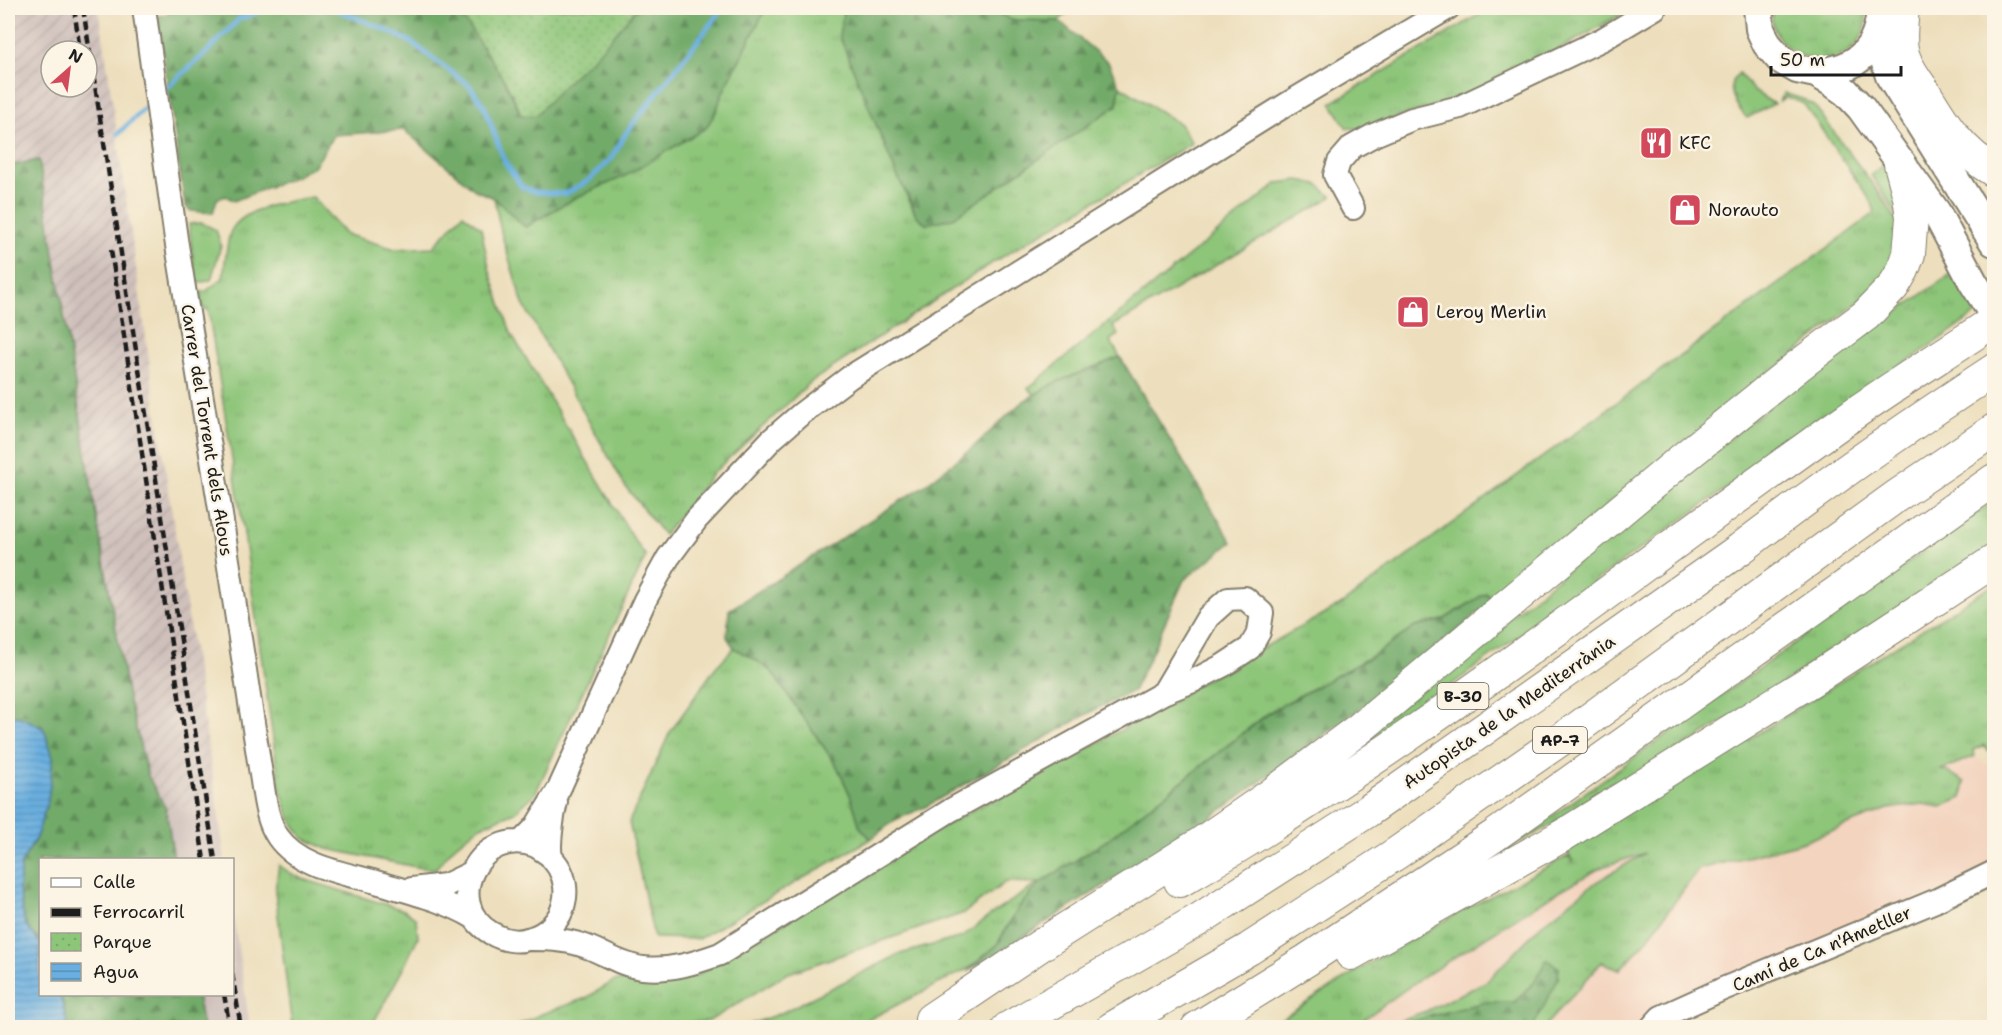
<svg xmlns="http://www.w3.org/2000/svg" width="2002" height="1035" viewBox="0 0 2002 1035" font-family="'Shantell Sans',sans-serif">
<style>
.built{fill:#f3d4bf}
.industrial{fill:url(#industrial-furrows);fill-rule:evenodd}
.railway{fill:#cfc0bb}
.grass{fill:url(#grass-tufts);stroke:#54704a;stroke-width:1.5}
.forest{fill:url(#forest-firs);stroke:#476342;stroke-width:1.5}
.park{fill:url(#park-dots);stroke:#54704a;stroke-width:1.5}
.water{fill:url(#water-rules);stroke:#43667e;stroke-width:1.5}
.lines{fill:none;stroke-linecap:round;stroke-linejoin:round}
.stream{stroke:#6aafe0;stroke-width:5}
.minor-casing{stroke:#847e6c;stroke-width:26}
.major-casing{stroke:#847e6c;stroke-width:32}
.highway-casing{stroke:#847e6c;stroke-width:34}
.minor{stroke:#fff;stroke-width:22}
.major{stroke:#fff;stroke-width:28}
.highway{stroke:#fff;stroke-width:32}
.rail{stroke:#1c1c1c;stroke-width:4.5;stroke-dasharray:9 4.5;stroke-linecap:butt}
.labels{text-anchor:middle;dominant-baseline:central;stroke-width:5;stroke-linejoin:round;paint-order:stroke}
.shield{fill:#fcf5e5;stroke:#5f5d58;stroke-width:1.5}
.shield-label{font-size:16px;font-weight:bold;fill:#1c1c1c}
.poi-label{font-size:18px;fill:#1c1c1c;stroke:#fcf5e5;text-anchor:start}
.street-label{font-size:18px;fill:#1c1c1c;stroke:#fcf5e5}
</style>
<defs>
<pattern id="industrial-furrows" width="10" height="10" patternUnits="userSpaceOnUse" patternTransform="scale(1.5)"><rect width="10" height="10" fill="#cfc0bb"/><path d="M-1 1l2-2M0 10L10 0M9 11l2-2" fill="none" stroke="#b1a4a0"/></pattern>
<pattern id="grass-tufts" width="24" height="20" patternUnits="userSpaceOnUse" patternTransform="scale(1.5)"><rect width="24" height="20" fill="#8dc579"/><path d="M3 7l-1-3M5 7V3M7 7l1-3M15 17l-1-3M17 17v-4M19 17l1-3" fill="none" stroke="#79a968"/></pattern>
<pattern id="forest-firs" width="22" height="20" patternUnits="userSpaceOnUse" patternTransform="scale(1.5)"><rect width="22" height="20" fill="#72aa69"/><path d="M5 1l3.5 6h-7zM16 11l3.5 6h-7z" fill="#5d8a56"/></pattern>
<pattern id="park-dots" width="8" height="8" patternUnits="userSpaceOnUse" patternTransform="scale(1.5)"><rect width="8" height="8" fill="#8dc579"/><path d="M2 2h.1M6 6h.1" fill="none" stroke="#79a968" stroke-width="1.8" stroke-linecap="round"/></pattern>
<pattern id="water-rules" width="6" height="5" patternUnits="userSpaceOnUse" patternTransform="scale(1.5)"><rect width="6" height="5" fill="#6aafe0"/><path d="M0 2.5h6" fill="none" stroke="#568eb5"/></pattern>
</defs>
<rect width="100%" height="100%" fill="#fcf5e5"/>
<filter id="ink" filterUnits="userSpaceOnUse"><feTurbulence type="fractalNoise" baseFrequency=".0167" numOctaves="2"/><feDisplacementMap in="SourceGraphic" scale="12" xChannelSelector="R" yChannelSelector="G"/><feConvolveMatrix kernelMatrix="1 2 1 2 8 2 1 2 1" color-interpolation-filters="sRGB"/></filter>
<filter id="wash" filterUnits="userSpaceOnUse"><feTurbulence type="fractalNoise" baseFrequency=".008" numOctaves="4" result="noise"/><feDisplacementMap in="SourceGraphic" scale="24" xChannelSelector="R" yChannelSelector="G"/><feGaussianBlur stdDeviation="1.35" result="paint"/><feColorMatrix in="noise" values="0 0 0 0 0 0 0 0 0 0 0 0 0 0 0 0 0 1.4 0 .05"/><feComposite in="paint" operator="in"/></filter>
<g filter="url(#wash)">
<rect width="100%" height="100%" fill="#eddfbd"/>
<path class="built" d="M1954,746L1975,756L1994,771V871L1651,1027L1353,1028L1420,979L1554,894L1627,853Z"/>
<path class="industrial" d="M8,8H99L156,409L217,804L166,809L148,776L128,698L96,515L40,161L8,166ZM51,51H87V87H51Z"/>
<path class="railway" d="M217,804L225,859H174L166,809Z
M233,913L250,1027H203L197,995L232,994Z"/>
<path class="grass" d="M766,8H840L843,15L839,35L896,173L916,215L926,224L953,218L1117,105L1120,86L1180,124L1192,143L984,268L812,381L714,472L664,535L625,486L523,304L502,236L494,198L526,227L716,112L722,94Z
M990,8H1074L1058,21L1011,20Z
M1490,8H1633L1567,45L1458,99L1359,129L1347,128L1331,103Z
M1772,8H1867C1866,15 1866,24 1864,31C1846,79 1766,62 1772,8Z
M1739,73L1754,91L1774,104L1747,118C1737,107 1729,96 1732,81Z
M1784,93L1805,100L1814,105L1879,193L1905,233L1890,276L1493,600L1486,593L1443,620L1415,627L1374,655L1271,711L1103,843L1040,883L1008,924L997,945L969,968L854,1027H743L781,1013L900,954L962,937L996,911L1039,883L1006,882L964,913L786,974L709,1021L640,1028H513L539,1015L586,998L614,981L697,975L932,832L1123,729L1133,717L1169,705L1196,685L1342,604L1875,213L1872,203L1804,104L1786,97L1778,102Z
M1887,163L1905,227L1871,175Z
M1299,180L1317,184L1332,197L1113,326L1118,335L1110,340L1120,357L1054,383L1035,395L1028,388L1278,183Z
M313,197L345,234L395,249L433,247L463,214L481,228L490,272L511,333L636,543L646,556L535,794L515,812L479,827L457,844L435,869L421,868L327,849L303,838L290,819L280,789L243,527L208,309H203L200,292L206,291L223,278C225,265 226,243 231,231C243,207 289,201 313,197Z
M202,223L216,230L221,245L211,280L196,284L189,224Z
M1955,271L1980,311L1640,549L1401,721L1272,810L1799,382Z
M1994,501V547L1639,776L1499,854Z
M1994,584V749L1988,751L1984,745L1973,750L1975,756L1941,770L1947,771L1965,782L1962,798L1941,807L1923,804L1888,809L1798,844L1699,869L1643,945L1619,970L1602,962L1544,1027H1381L1426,1011L1487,981L1540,926L1596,882L1645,853L1602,867L1554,894L1420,979L1353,1027L1267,1028L1363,967L1462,911L1568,856L1574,863L1564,847L1708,765Z
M734,648L751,657L772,672L837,766L851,797L860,827L871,839L698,939L654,938L629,822L670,732L715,668Z
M279,865L290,873L303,879L404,910L416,919L418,937L404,967L371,1027H292L275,891Z"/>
<path class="forest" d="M182,8H446L466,22L505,81L521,115L569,80L597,54L637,8H766L722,94L716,112L706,128L625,176L575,198L525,227L494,198L475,190L404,130L334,135L315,166L296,176L234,201L226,196L217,199L213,213L191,211L185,206L162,45L157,17Z
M840,8H990L1011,20L1059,21L1108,62L1120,86L1117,105L953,218L926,224L916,215L909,198L896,173L839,35L843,15Z
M39,160L96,515L128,698L148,776L166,809L174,859L40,860V943L25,924L19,892L21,864L36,838L53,757C42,739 32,711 8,719V166Z
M1120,357L1232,542L1184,580L1148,661L1133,691L1094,710L925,807L895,820L871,839L860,827L851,797L837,766L772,672L751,657L734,648L727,637L729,610L924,486L972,448L1022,402L1054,383Z
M1486,593L1493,600L1402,678L1202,824L967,972L997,945L1019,907L1040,883L1103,843L1272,711L1374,655L1415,627L1443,620Z
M1547,959L1559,968L1558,979L1533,1027H1407L1412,1021L1485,1002H1515L1534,982Z
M61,995H197L203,1027H65L67,1021Z"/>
<path class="park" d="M445,8H637L597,54L569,80L535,116L521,115L517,104L505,81L466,22Z"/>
<path class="water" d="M16,716L30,721L44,729L53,757L48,801L36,838L21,864L19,891L25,924L40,943V994L60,995L67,1021L65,1027H8V719Z"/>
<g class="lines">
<path class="stream" d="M332,8L384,29L411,42L469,85L484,106L505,162L522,187L536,192L565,194L588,181L611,159L626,133L723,8
M162,92L209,50L239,19L270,8
M118,134L151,102
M8,239L11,236"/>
</g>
</g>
<g filter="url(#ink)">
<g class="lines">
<g class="minor-casing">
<path id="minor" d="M144,8L176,239L221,515L262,781C265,800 267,821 278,837C299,867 344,873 376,882C410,892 445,900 475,918
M1353,208L1335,175L1339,162L1352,147L1374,135L1412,119L1460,107L1603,39L1655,8
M521,842L535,828L559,789L645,600L668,558L697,519L772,439L801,414L850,377L1292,101L1448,8
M551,856C546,853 541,849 536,846C480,824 440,903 491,933C503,940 518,943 531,938C547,934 561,919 564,903C567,892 565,878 559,868C557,864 553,860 551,857C548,845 553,814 556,802
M412,889L446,885L471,873
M530,939C551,939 571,940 590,948C607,955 624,966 643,968C670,971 695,963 720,954L951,810L1163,693L1193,681L1224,665L1250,648L1259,632L1262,613L1245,598L1228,599L1208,617L1163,693
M1651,1028L1661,1017L1723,989L1935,901L1994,872"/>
</g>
<g class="major-casing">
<path id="major" d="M1758,8L1760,29L1767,44L1780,59L1797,69L1816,73L1832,82L1846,92L1861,108L1936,212L1973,282L1994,315
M1877,34L1890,76L1994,242
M1816,73C1857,70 1879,49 1881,8"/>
</g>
<g class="highway-casing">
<path id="highway" d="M1903,8C1902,22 1899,40 1903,54C1907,68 1916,80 1924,91C1944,124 1960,151 1994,171
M1180,881C1414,746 1625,575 1845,420C1894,385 1945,354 1994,321
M1351,954L1562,836L1809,682L1994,561
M931,1019L1059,933L1201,843L1269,796L1360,728L1681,460L1798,366L1866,315L1893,287L1903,270L1909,254L1912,217L1909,197L1900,164
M1008,1028L1198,920L1368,811L1740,549C1822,486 1907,427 1994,370
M1112,1028L1249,949L1397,853L1576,729L1898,495L1994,430
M1197,1028L1307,960L1494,836L1994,480"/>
</g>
<use href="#minor" class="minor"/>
<use href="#major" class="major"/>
<use href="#highway" class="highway"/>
<path class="rail" d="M74,8L80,51
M83,8L215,860
M111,250L204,860
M232,973L241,1028
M224,994L230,1028"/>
</g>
</g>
<defs>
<g id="restaurant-square" transform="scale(1.725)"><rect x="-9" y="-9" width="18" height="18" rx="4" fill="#d1495b" stroke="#fcf5e5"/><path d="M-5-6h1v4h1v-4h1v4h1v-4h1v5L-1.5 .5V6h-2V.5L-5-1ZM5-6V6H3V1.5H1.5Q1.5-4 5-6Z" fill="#fff"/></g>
<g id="shop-square" transform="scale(1.725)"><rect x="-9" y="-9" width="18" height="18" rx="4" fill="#d1495b" stroke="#fcf5e5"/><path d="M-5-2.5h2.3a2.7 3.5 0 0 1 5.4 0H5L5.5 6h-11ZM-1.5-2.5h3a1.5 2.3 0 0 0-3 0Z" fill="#fff"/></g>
</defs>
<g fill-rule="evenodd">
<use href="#restaurant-square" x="1656" y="143"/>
<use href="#shop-square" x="1685" y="210"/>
<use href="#shop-square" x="1413" y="312"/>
</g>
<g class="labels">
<g class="shield">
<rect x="1437.5" y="683" width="51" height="26" rx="4.5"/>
<rect x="1533" y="727" width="54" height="26" rx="4.5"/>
</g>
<g class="shield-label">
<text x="1463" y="696">B-30</text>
<text x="1560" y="740">AP-7</text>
</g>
<g class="poi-label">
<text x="1679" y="143">KFC</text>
<text x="1708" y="210">Norauto</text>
<text x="1436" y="312">Leroy Merlin</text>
</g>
<g class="street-label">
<text transform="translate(207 430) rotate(81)">Carrer del Torrent dels Alous</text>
<text transform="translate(1509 712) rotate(-35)">Autopista de la Mediterrània</text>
<text transform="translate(1822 949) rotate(-23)">Camí de Ca n'Ametller</text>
</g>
</g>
<rect width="2002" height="1035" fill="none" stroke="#fcf5e5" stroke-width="30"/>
<rect x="39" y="858" width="195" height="138" fill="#fcf5e5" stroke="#a29e95" stroke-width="1.5"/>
<rect x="51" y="878" width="30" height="9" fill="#ffffff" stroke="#a29e95" stroke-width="1.5"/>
<text x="93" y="888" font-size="18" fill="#1c1c1c">Calle</text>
<rect x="51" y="908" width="30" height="9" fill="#1c1c1c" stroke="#a29e95" stroke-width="1.5"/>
<text x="93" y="918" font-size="18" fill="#1c1c1c">Ferrocarril</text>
<rect x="51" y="933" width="30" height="18" fill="url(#park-dots)" stroke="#a29e95" stroke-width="1.5"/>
<text x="93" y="948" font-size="18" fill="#1c1c1c">Parque</text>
<rect x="51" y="963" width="30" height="18" fill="url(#water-rules)" stroke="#a29e95" stroke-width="1.5"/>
<text x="93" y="978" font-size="18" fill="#1c1c1c">Agua</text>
<g transform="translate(69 69) rotate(28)"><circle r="28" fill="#fcf5e5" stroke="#a29e95" stroke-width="1.5"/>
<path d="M0-4.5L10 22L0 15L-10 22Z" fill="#d1495b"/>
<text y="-9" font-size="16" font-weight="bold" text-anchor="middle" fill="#1c1c1c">N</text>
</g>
<path d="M1771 66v9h130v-9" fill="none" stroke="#1c1c1c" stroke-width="3"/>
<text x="1780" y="66" font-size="18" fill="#1c1c1c" stroke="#fcf5e5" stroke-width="4.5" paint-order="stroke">50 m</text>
</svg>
